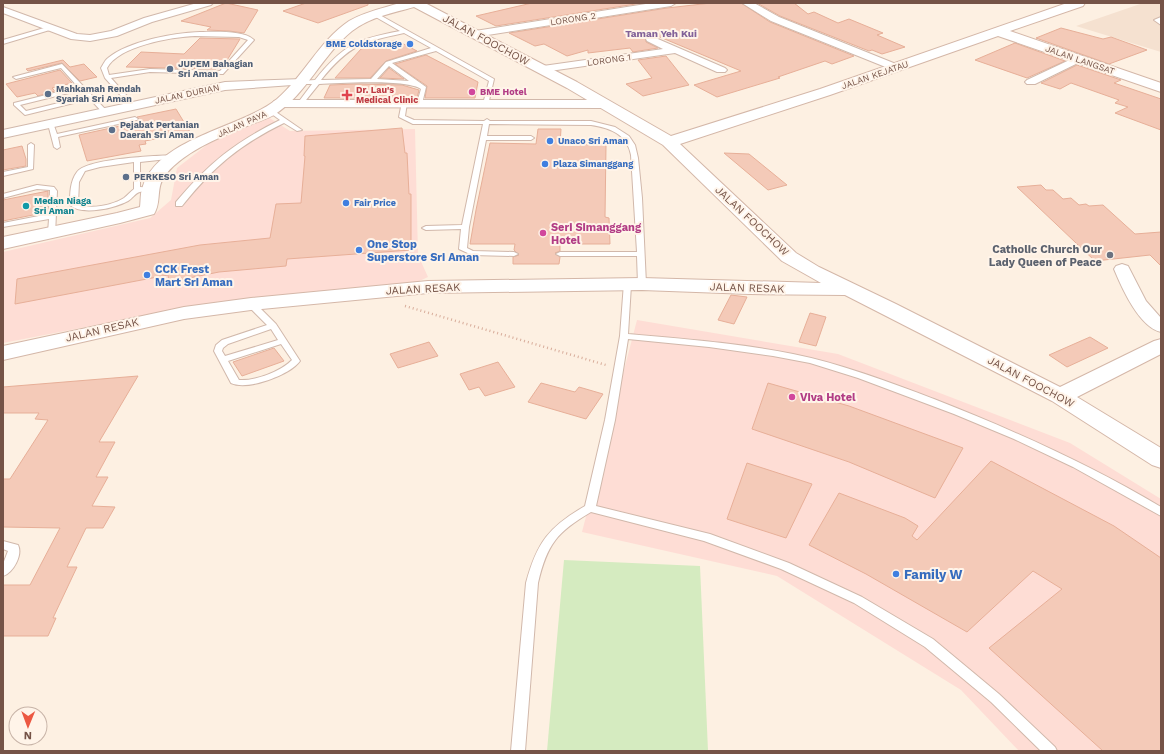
<svg xmlns="http://www.w3.org/2000/svg" width="1164" height="754" viewBox="0 0 1164 754" font-family="'Work Sans',sans-serif">
<style>
.residential{fill:#f5e1d0}
.commercial{fill:#feddd5}
.green{fill:#d5ebc0}
.building{fill:#f4cab8;stroke:#e7af98}
.lines{fill:none;stroke-linecap:round;stroke-linejoin:round}
.lane-casing{stroke:#d1b8ab;stroke-width:2}
.street-casing{stroke:#d1b8ab;stroke-width:2}
.secondary-casing{stroke:#d4b7a8;stroke-width:2}
.path{stroke:#d8ad9b;stroke-width:2.5;stroke-dasharray:1 3;stroke-linecap:butt}
.lane{fill:#fff;fill-rule:evenodd}
.street{fill:#fff;fill-rule:evenodd}
.secondary{fill:#fff;fill-rule:evenodd}
.shop-dot{fill:#3f7fe0;stroke:#fff4e9;stroke-width:1.5}
.service-dot{fill:#5c6f8a;stroke:#fff4e9;stroke-width:1.5}
.hotel-dot{fill:#d1479c;stroke:#fff4e9;stroke-width:1.5}
.health-dot{fill:#e0444e;stroke:#fff4e9;stroke-width:1.5}
.culture-dot{fill:#0f9aa8;stroke:#fff4e9;stroke-width:1.5}
.worship-dot{fill:#6b7280;stroke:#fff4e9;stroke-width:1.5}
.labels{text-anchor:middle;dominant-baseline:central;stroke-width:4;stroke-linejoin:round;paint-order:stroke}
.far-street-label{font-size:9px;fill:#755347;stroke:#fff4e9}
.far-shop-label{font-size:9px;font-weight:bold;fill:#366cbe;stroke:#fff4e9;text-anchor:start}
.far-service-label{font-size:9px;font-weight:bold;fill:#4e5e75;stroke:#fff4e9;text-anchor:start}
.far-health-label{font-size:9px;font-weight:bold;fill:#be3a42;stroke:#fff4e9;text-anchor:start}
.far-hotel-label{font-size:9px;font-weight:bold;fill:#b23c85;stroke:#fff4e9;text-anchor:start}
.far-culture-label{font-size:9px;font-weight:bold;fill:#0d838f;stroke:#fff4e9;text-anchor:start}
.far-neighbourhood-label{font-size:10px;font-weight:bold;fill:#826299;stroke:#fff4e9}
.street-label{font-size:11px;fill:#755347;stroke:#fff4e9}
.hotel-label{font-size:11px;font-weight:bold;fill:#b23c85;stroke:#fff4e9;text-anchor:start}
.shop-label{font-size:11px;font-weight:bold;fill:#366cbe;stroke:#fff4e9;text-anchor:start}
.worship-label{font-size:11px;font-weight:bold;fill:#5b616d;stroke:#fff4e9;text-anchor:end}
.near-shop-label{font-size:13px;font-weight:bold;fill:#366cbe;stroke:#fff4e9;text-anchor:start}
</style>
<rect width="100%" height="100%" fill="#fdf0e2"/>
<path class="residential" d="M1143,3H1161V52L1076,26Z"/>
<path class="commercial" d="M268,117L290,131L415,129L418,255L428,277L413,284L216,302L3,343V252L150,218L171,200L177,168L208,144Z
M637,320L838,354L1070,443L1161,499V751H1019L961,690L777,576L582,532Z"/>
<path class="green" d="M564,560L700,566L708,751H547Z"/>
<path class="building" d="M226,3L258,10L244,33L229,31L207,30L211,27L181,21Z
M306,3H368V5L318,23L283,11Z
M532,3H642L496,26L476,16Z
M711,3H741L770,22L854,56L832,64L825,61L778,77L780,78L717,97L694,85L741,71L648,32L650,35L646,36V42L658,48L633,52L630,48L588,53V50L567,56L544,44L535,46L509,33L667,8Z
M757,3H794L808,14L814,12L838,23L849,19L883,33L877,35L905,47L882,54L872,50L869,51L780,16Z
M1061,28L1103,39L1111,37L1147,50L1109,64L1036,38Z
M200,38L240,39L226,62L221,68H217L216,69L126,67L141,52L184,54Z
M396,40L417,51L386,61L370,78H335L361,49Z
M1015,43L1065,61L1027,78L975,60Z
M426,55L478,82L475,98H425L427,86L395,64Z
M666,56L689,85L643,96L626,84L652,78L638,60Z
M63,60L70,67L84,64L97,77L80,81L62,63L28,71L26,69Z
M1077,65L1121,80L1114,83L1161,99V130L1115,113L1128,107L1115,103L1119,100L1071,83L1060,89L1041,83Z
M389,68L404,79L380,78Z
M60,70L72,83L52,88L55,91L38,96L35,93L17,97L6,84Z
M357,84L402,85L419,90L417,98H324L330,85Z
M176,109L190,132L145,141L146,144L139,145L141,151L87,161L79,135L129,124L128,123L138,121L139,119L137,117Z
M402,128L405,153H407L409,194H411V250L287,259L286,266L219,272L169,282L168,275L15,304L17,279L200,245L270,238L276,204L301,203L305,156H304L305,136Z
M538,129H561L560,144L606,145L605,217L609,218L610,244H560V251L555,253L560,257L559,264H513V257L519,255L514,250L515,244H470L476,210L490,143L536,144Z
M22,146L26,159V166L3,170V150Z
M724,153L749,154L787,185L768,190Z
M1041,185L1046,190H1053L1063,199L1071,198L1079,205L1086,204L1089,206L1103,205L1135,234L1161,232V266L1150,255L1095,261L1017,187Z
M48,191V212L3,221V200Z
M731,295L747,297L734,324L718,320Z
M810,313L826,317L816,346L799,342Z
M1090,337L1108,348L1067,367L1049,355Z
M429,342L438,356L398,368L390,354Z
M274,348L284,361L242,376L233,362Z
M498,362L515,387L485,396L479,387L469,390L460,374Z
M138,376L99,442H115L96,477H108L92,506L115,507L103,528H86L67,567H77L53,618H56L48,636H3V585H30L60,528L3,527V479H10L48,420L35,419L39,413H3V387Z
M541,383L575,392L579,387L603,394L586,419L528,402Z
M768,383L849,406L963,448L935,498L849,462L752,429Z
M991,461L1114,526L1161,558V751H1103L989,648L1062,589L1033,571L967,632L866,574L809,545L839,493L905,518L918,526L912,536L917,540Z
M747,463L812,484L786,538L727,519Z"/>
<g class="lines">
<g class="lane-casing">
<path id="lane" d="M374,14H378L494,79L488,105L483,104L489,81L436,51L392,63L426,87L422,104L417,103L421,89C406,79 340,83 319,84L302,105H298L297,104L312,84H302L299,82L300,81L315,80C343,45 357,39 400,31L374,16ZM404,33L431,48L386,62L371,79L321,80C349,45 362,42 404,33ZM389,66L409,81L377,79Z
M1161,17V25L1154,20Z
M51,26L53,27V29L3,44V40Z
M200,32C214,32 244,30 254,40L223,74L150,72L111,78L135,105L136,106L133,108L131,107L105,78L101,68C103,65 105,60 108,58C129,41 173,33 200,32ZM195,36L239,37L248,40L220,71L150,69L109,75L107,68C119,46 171,37 195,36Z
M62,64L107,111V113H103L90,99L25,115L14,105V103L78,87L61,68L16,79L13,77ZM81,90L87,96L26,111L20,105Z
M402,102L407,103L405,116L414,120L484,121L487,119L490,121H591L615,127L629,136L635,145L638,158L642,198L646,284L645,286H642L638,284L637,256H560L556,254L560,252H637L631,155C627,134 610,128 591,125L489,124L487,136H531L534,138L531,140H486L469,227L467,248L473,251L514,252L518,254L514,256L472,255L459,249L461,229L426,230L422,228L426,226L462,225L483,124H413L399,117Z
M269,110H273L302,130L297,131L284,123C239,145 213,167 182,206H176V202C208,164 235,142 280,120L269,112Z
M135,117L138,119L137,120L58,137L60,147L57,149L54,147L48,124L53,123L57,134Z
M31,143L34,145L33,169L3,176V172L28,167V145Z
M175,155L177,156V158L140,162V187L152,188V190C148,191 144,190 140,192C135,193 132,199 128,201C115,208 82,216 70,205C70,194 70,181 77,172C88,158 156,156 175,155ZM134,162V189C130,192 128,195 124,198C113,205 90,210 78,204L79,182L85,171L100,167Z
M37,185L54,187L57,191L55,235H49L48,233L49,219L3,227V223L49,214L50,190L37,189L3,198V194Z
M624,283H630L631,285L628,334C684,339 739,343 793,354C842,364 889,382 934,399C1013,430 1089,464 1161,507V516L1073,467L1014,439L954,414L858,378L810,363L773,356L709,347L628,339L615,420L596,506L710,534L789,563L862,597L933,639L999,694L1055,747L1057,751H1041L991,702L925,647L854,603L781,569L704,541L591,512C557,532 547,544 538,583L525,751H511L526,583C537,542 549,527 585,506L605,420L620,336Z
M248,302H254L276,324L300,361C290,375 247,391 231,383L214,351L216,345L222,340L267,325L248,306L247,304ZM271,329L278,340L225,356L222,351L223,348L228,344ZM281,344L292,360C280,372 255,381 239,380L228,361Z
M3,541L18,545C23,555 13,573 3,576V564L8,551L3,549Z"/>
</g>
<g class="street-casing">
<path id="street" d="M197,3H213L211,5L152,22L117,36L90,41L71,39L3,13V7L77,34L90,35L111,31L144,18Z
M652,3H676L671,6L475,37L470,34L475,31Z
M742,3H754L779,17L901,66L903,68L901,70H893L771,21Z
M651,36L725,68L727,70L725,72H717L675,53L543,72L539,71L537,69L539,67L543,66L663,49L647,41L646,39L647,37Z
M1078,56L1082,57L1084,59L1082,61L1035,84H1027L1025,82L1027,80Z
M302,79L306,80L308,82L306,84L225,90L3,138V130L225,82Z
M278,100H605L609,101L611,104L609,107L605,108L274,107L272,104L274,101Z
M1122,264L1128,266L1146,301L1161,318V332C1139,327 1122,288 1114,269L1116,266Z"/>
</g>
<g class="secondary-casing">
<path id="secondary" d="M400,3H425L577,82L671,136L820,89L1067,3H1085L1083,6L1010,31L1161,83V92L998,36L830,95L680,144L796,253L819,267L896,304L1060,387L1154,341L1161,339V354L1077,397L1161,448V468L1152,465L1052,401L845,295L750,294L642,290L428,293L251,310L184,319L3,360V346L184,307L251,298L428,281L642,278L821,283L782,261L663,145L567,88L414,7C393,13 370,17 352,31C322,55 307,94 274,115C267,119 259,121 252,124C223,136 186,150 166,174C155,187 162,202 154,214L120,223L3,249V237L117,213L140,207C141,200 140,193 143,186C159,137 242,128 277,99C304,76 319,41 349,21C365,12 383,8 400,3Z"/>
</g>
<path class="path" d="M405,306L606,365"/>
<use href="#lane" class="lane"/>
<use href="#street" class="street"/>
<use href="#secondary" class="secondary"/>
</g>
<g class="shop-dot">
<circle cx="410" cy="44" r="4"/>
<circle cx="550" cy="141" r="4"/>
<circle cx="545" cy="164" r="4"/>
<circle cx="346" cy="203" r="4"/>
<circle cx="359" cy="250" r="4"/>
<circle cx="147" cy="275" r="4"/>
<circle cx="896" cy="574" r="4"/>
</g>
<g class="service-dot">
<circle cx="170" cy="69" r="4"/>
<circle cx="48" cy="94" r="4"/>
<circle cx="112" cy="130" r="4"/>
<circle cx="126" cy="177" r="4"/>
</g>
<g class="hotel-dot">
<circle cx="472" cy="92" r="4"/>
<circle cx="543" cy="233" r="4"/>
<circle cx="792" cy="397" r="4"/>
</g>
<path class="health-dot" d="M345 89h4v4h4v4h-4v4h-4v-4h-4v-4h4z"/>
<circle class="culture-dot" cx="26" cy="206" r="4"/>
<circle class="worship-dot" cx="1110" cy="255" r="4"/>
<g class="labels">
<g class="far-street-label">
<text transform="translate(573 19) rotate(-9)">LORONG 2</text>
<text transform="translate(609 60) rotate(-8)">LORONG 1</text>
<text transform="translate(1080 60) rotate(19)">JALAN LANGSAT</text>
<text transform="translate(875 75) rotate(-19)">JALAN KEJATAU</text>
<text transform="translate(187 94) rotate(-12)">JALAN DURIAN</text>
<text transform="translate(242 124) rotate(-24)">JALAN PAYA</text>
</g>
<g class="far-shop-label">
<text x="402" y="44" text-anchor="end">BME Coldstorage</text>
<text x="558" y="141">Unaco Sri Aman</text>
<text x="553" y="164">Plaza Simanggang</text>
<text x="354" y="203">Fair Price</text>
</g>
<g class="far-service-label">
<text x="178" y="64">JUPEM Bahagian<tspan x="178" dy="10">Sri Aman</tspan></text>
<text x="56" y="89">Mahkamah Rendah<tspan x="56" dy="10">Syariah Sri Aman</tspan></text>
<text x="120" y="125">Pejabat Pertanian<tspan x="120" dy="10">Daerah Sri Aman</tspan></text>
<text x="134" y="177">PERKESO Sri Aman</text>
</g>
<g class="far-health-label">
<text x="356" y="90">Dr. Lau's<tspan x="356" dy="10">Medical Clinic</tspan></text>
</g>
<g class="far-hotel-label">
<text x="480" y="92">BME Hotel</text>
</g>
<g class="far-culture-label">
<text x="34" y="201">Medan Niaga<tspan x="34" dy="10">Sri Aman</tspan></text>
</g>
<g class="far-neighbourhood-label">
<text x="661" y="33">Taman Yeh Kui</text>
</g>
<g class="street-label">
<text transform="translate(486 40) rotate(28)">JALAN FOOCHOW</text>
<text transform="translate(752 221) rotate(43)">JALAN FOOCHOW</text>
<text transform="translate(747 288) rotate(2)">JALAN RESAK</text>
<text transform="translate(423 289) rotate(-3)">JALAN RESAK</text>
<text transform="translate(102 330) rotate(-13)">JALAN RESAK</text>
<text transform="translate(1031 382) rotate(28)">JALAN FOOCHOW</text>
</g>
<g class="hotel-label">
<text x="551" y="227">Seri Simanggang<tspan x="551" dy="13">Hotel</tspan></text>
<text x="800" y="397">Viva Hotel</text>
</g>
<g class="shop-label">
<text x="367" y="244">One Stop<tspan x="367" dy="13">Superstore Sri Aman</tspan></text>
<text x="155" y="269">CCK Frest<tspan x="155" dy="13">Mart Sri Aman</tspan></text>
</g>
<g class="worship-label">
<text x="1102" y="249">Catholic Church Our<tspan x="1102" dy="13">Lady Queen of Peace</tspan></text>
</g>
<g class="near-shop-label">
<text x="904" y="574">Family W</text>
</g>
</g>
<rect width="1164" height="754" fill="none" stroke="#755347" stroke-width="8"/>
<g transform="translate(28 726) rotate(181)"><circle r="19" fill="#fff4e9" stroke="#c8b4a8"/>
<path d="M0-3L7 15L0 10L-7 15Z" fill="#ec5842"/>
<text y="-6" font-size="11" font-weight="bold" text-anchor="middle" fill="#755347">N</text>
</g>
</svg>
